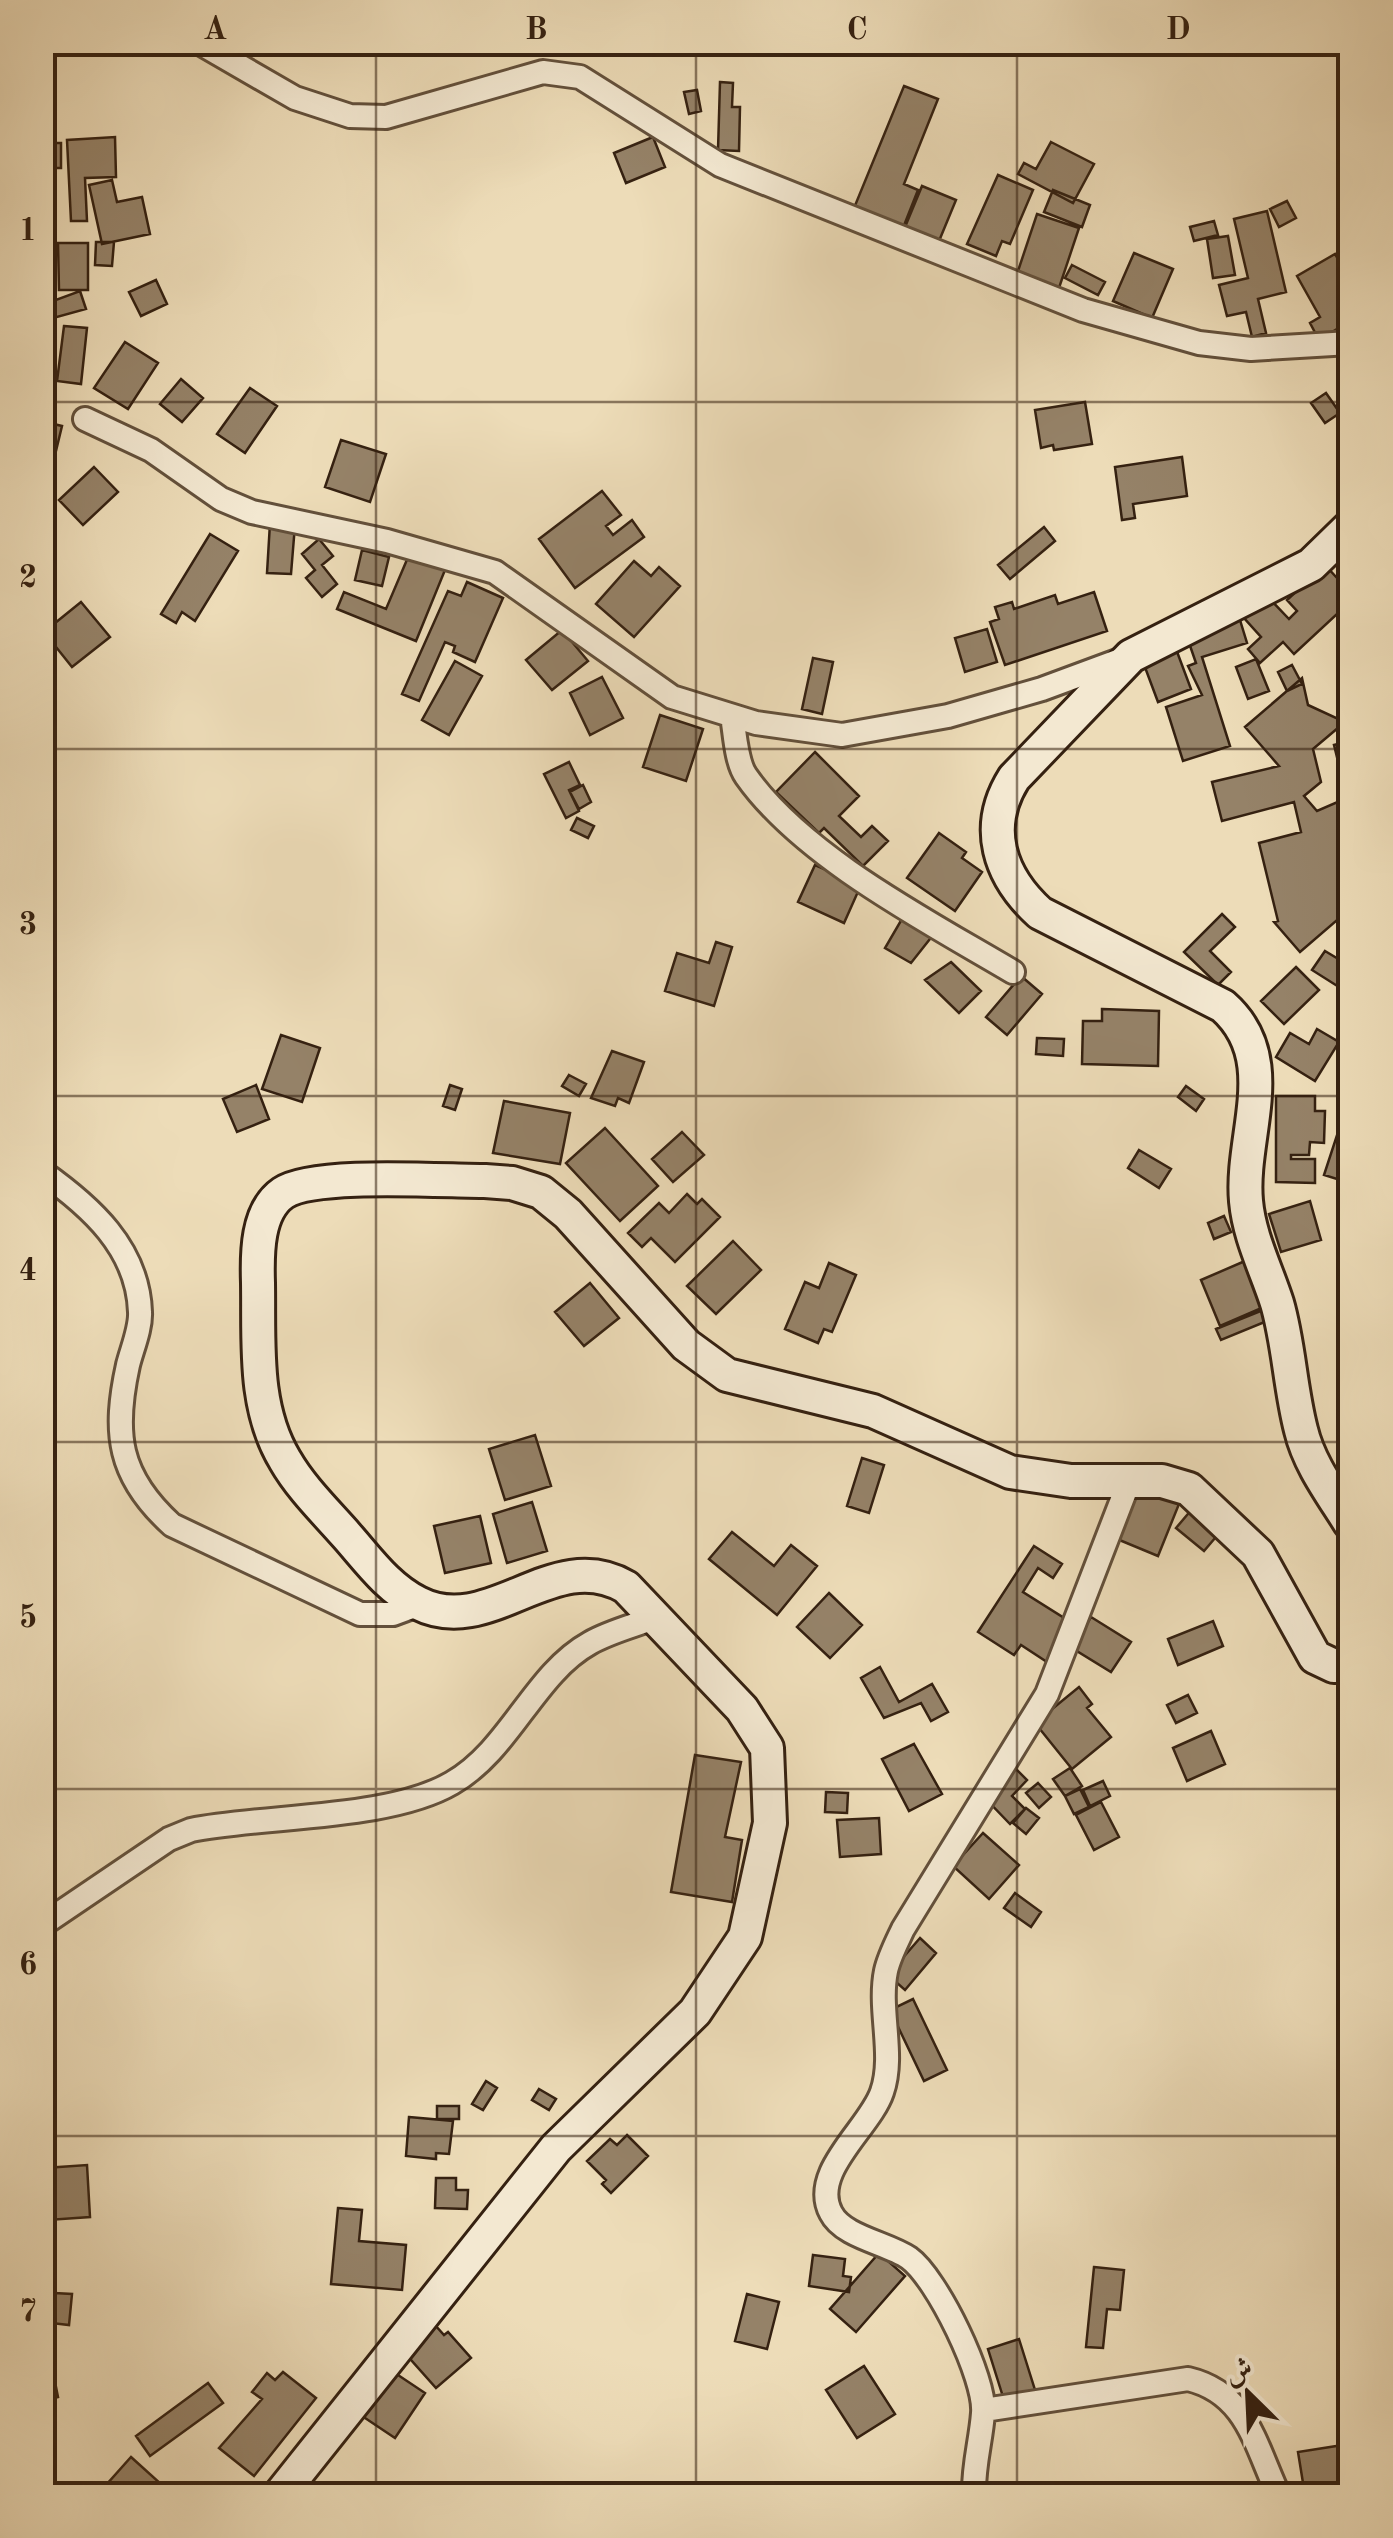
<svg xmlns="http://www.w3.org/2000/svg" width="1393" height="2538" viewBox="0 0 1393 2538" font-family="'Old Standard TT',Amiri,serif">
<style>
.building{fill:#958268;stroke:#352111;stroke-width:2.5}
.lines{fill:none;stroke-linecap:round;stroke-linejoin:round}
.street-casing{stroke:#63503b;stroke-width:28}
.secondary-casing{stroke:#352111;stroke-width:38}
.street{stroke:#f3e8d1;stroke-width:22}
.secondary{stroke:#f3e8d1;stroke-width:32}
.grid{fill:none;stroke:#352111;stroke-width:2.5;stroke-opacity:0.55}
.neatline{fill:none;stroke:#352111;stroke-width:4}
.grid-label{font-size:32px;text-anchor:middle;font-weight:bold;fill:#352111}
</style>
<rect width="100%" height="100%" fill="#eddcb8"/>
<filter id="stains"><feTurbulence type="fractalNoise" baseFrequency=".002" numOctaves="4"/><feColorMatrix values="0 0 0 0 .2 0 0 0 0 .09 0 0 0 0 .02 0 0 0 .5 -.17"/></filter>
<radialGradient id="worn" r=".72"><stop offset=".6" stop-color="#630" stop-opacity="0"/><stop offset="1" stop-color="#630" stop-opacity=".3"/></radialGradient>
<path class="building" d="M720,82L733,83L732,107H740L739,151L718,150Z
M904,86L938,99L904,184L918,190L903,228L854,208Z
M697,90L701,111L689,114L684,92Z
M115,137L116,177L85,178L87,221H71L67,140Z
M653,137L665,167L626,183L614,153Z
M1051,142L1094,164L1073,203L1018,174L1024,163L1036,169Z
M42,143H61V168H42Z
M998,175L1033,190L1010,244L1002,241L996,256L967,244Z
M112,180L117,202L142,197L150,234L102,244L89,185Z
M922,186L956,200L939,241L905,227Z
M1053,190L1090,205L1082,227L1044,212Z
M1287,201L1296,218L1279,227L1270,209Z
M42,204L52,260L42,262Z
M1267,211L1286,292L1258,299L1266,333L1252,337L1246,312L1227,316L1219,285L1248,278L1234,219Z
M1037,214L1079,228L1059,288L1017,274Z
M1214,221L1218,235L1194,241L1190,227Z
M1228,236L1235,275L1213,278L1207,239Z
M96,242H114L112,266L95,265Z
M58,243H88V290H59Z
M1134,253L1173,269L1152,318L1113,301Z
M1335,254L1347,275L1350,273V321L1319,340L1310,323L1320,317L1297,276Z
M1072,265L1105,282L1098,295L1065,278Z
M156,280L167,304L141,316L129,292Z
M80,291L86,309L46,320L42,305Z
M64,326L87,328L81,384L57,381Z
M125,342L158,363L128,409L94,388Z
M181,379L203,398L182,422L160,404Z
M250,388L277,406L245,453L217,434Z
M1326,393L1340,413L1325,423L1311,403Z
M1085,402L1092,444L1054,450L1053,445L1041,448L1035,410Z
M45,422L62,426L55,455L42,452Z
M341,440L386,454L370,502L325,487Z
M1182,457L1187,496L1133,504L1135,518L1122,520L1115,467Z
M94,467L118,492L83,525L59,500Z
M602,491L621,515L606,526L613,535L632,520L644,537L575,588L539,539Z
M270,523L295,525L291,574L267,573Z
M1044,527L1055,541L1010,579L998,565Z
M210,534L238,551L195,621L182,612L176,623L161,614Z
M319,539L333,556L322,565L337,584L322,597L306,578L315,570L302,554Z
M362,550L389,557L382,586L355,580Z
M409,555L445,570L416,641L337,609L344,592L386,609Z
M634,561L651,576L659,567L680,586L634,637L596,604Z
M1325,565L1350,592V602L1294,654L1283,642L1260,663L1248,649L1261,637L1244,618L1267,596L1289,619L1297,611L1287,600Z
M467,582L503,598L475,662L453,652L455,646L445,642L419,701L402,694L448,591L461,596Z
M1094,592L1107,631L1005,665L990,622L999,619L995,607L1012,602L1014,609L1055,595L1058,604Z
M81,602L110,637L72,667L44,632Z
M1240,620L1247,643L1202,657L1230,746L1183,761L1166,707L1202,695L1188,666L1196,663L1187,637Z
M987,629L997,662L965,672L955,638Z
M562,630L588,661L552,690L526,660Z
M1176,649L1191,689L1158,702L1143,662Z
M813,658L833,662L822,714L802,709Z
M1256,659L1269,691L1248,699L1236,667Z
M455,661L482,676L449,735L422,720Z
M1292,665L1302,684L1287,691L1278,672Z
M602,677L623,718L590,735L570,693Z
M1302,678L1308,705L1345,722L1313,749L1321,782L1304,796L1317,811L1347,798L1334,745L1350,741V909L1300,952L1274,922L1278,921L1259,843L1301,832L1294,802L1222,821L1212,782L1279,766L1245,727Z
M660,715L703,729L686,781L643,767Z
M815,752L859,796L839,816L861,837L872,826L888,841L863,866L824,828L819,833L776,792Z
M569,762L580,785L569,790L579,811L566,818L544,774Z
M583,785L591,802L579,809L570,792Z
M577,818L594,826L588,838L571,830Z
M939,833L966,852L962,858L982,872L955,911L907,878Z
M815,865L861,885L844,923L798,902Z
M906,912L937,930L911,963L885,948Z
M1222,914L1235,927L1210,951L1231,972L1218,985L1184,952Z
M716,942L732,947L714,1006L665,991L677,953L709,963Z
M1325,951L1350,966V994L1312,970Z
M951,962L981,991L959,1013L925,980Z
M1296,967L1319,990L1284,1024L1261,1001Z
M1021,976L1042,994L1007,1035L986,1017Z
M1102,1009L1159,1011L1158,1066L1082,1064L1083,1021H1102Z
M1317,1029L1339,1042L1315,1081L1276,1057L1290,1033L1309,1044Z
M281,1035L320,1048L302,1102L262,1089Z
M1037,1038L1064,1039L1063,1056L1036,1054Z
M612,1051L644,1062L629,1103L618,1098L615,1106L591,1098Z
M569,1075L586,1084L579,1096L562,1086Z
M256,1085L269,1119L237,1132L223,1099Z
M450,1085L462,1089L455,1110L443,1106Z
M1186,1086L1204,1099L1196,1111L1178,1097Z
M1276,1096H1315V1111H1325L1324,1143L1310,1142L1309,1155H1291V1159H1315V1183L1276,1182Z
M504,1101L570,1113L560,1164L493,1153Z
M605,1128L658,1186L620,1221L566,1163Z
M1339,1129L1350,1133V1183L1324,1175Z
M682,1132L704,1155L673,1182L652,1159Z
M1139,1150L1171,1169L1159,1188L1128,1168Z
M687,1194L697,1204L702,1199L720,1217L675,1262L651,1238L642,1247L628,1233L659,1203L669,1213Z
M1310,1201L1321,1240L1281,1252L1269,1214Z
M1224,1216L1231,1232L1214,1239L1208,1223Z
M733,1241L761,1270L716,1314L687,1286Z
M1245,1261L1264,1307L1220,1326L1201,1280Z
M829,1263L856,1275L832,1332L824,1329L818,1343L785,1329L805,1282L819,1288Z
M590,1283L619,1318L584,1346L555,1312Z
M1263,1310L1267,1321L1221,1340L1216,1329Z
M535,1435L551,1486L505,1500L489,1449Z
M862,1458L884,1465L869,1513L847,1506Z
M1141,1483L1181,1499L1158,1556L1117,1539Z
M532,1502L547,1551L507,1563L493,1514Z
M1193,1508L1221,1531L1204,1551L1176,1528Z
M480,1516L491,1563L445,1573L434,1526Z
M732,1532L774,1566L791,1545L817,1566L777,1615L709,1559Z
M1034,1546L1062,1564L1053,1578L1038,1568L1023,1592L1072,1623L1047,1662L1021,1645L1014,1655L978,1632Z
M829,1593L862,1625L830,1658L797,1627Z
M1091,1617L1131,1642L1111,1672L1072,1648Z
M1213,1621L1223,1646L1178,1665L1168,1639Z
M880,1667L899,1702L932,1684L948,1712L931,1721L921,1703L884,1718L861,1678Z
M1079,1687L1092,1704L1087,1708L1111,1737L1072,1769L1035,1723Z
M1188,1695L1197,1713L1176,1723L1167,1705Z
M1211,1731L1225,1764L1187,1781L1173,1748Z
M914,1744L942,1794L909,1811L882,1759Z
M695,1755L741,1762L725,1837L742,1840L732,1902L671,1892Z
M1015,1768L1027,1780L1012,1796L1025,1809L1010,1824L985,1798Z
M1070,1768L1082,1786L1065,1796L1053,1779Z
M1103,1781L1110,1796L1090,1806L1083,1790Z
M1038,1783L1051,1797L1039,1808L1026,1793Z
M1080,1789L1089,1807L1074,1814L1065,1796Z
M826,1792L848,1793L847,1813L825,1812Z
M1101,1802L1119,1837L1094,1850L1076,1815Z
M1026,1808L1039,1818L1026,1834L1013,1823Z
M879,1818L881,1854L840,1857L837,1820Z
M983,1833L1019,1865L989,1899L953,1866Z
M1015,1893L1041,1912L1031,1927L1004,1908Z
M920,1938L936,1953L905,1990L888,1975Z
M913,1999L947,2070L924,2081L890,2010Z
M486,2081L497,2088L483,2110L472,2104Z
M539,2089L556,2099L549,2110L532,2100Z
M437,2106H459V2119H437Z
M409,2117L453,2121L449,2154L436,2153V2159L406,2156Z
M627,2135L648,2156L611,2193L602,2184L606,2180L587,2161L610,2139L617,2145Z
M87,2165L90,2217L48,2220L45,2168Z
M436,2178H456V2190H468L467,2209L435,2208Z
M338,2208L362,2210L359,2241L406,2245L402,2290L331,2284Z
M879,2253L905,2276L856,2332L830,2309Z
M813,2255L845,2259L843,2276L851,2277L849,2292L809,2286Z
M1094,2267L1124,2270L1120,2310L1107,2309L1103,2348L1086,2347Z
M54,2293L72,2294L69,2325L51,2323Z
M747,2294L779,2302L767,2349L735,2341Z
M435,2325L444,2335L448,2332L471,2358L436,2388L404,2352Z
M1019,2339L1035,2390L1004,2400L988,2349Z
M51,2362L58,2397L42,2401V2363Z
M864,2366L895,2414L857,2438L826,2390Z
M389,2369L425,2393L395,2438L359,2414Z
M283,2372L316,2398L254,2476L219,2448L262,2399L252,2392L267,2373L275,2380Z
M208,2383L223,2403L150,2456L136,2436Z
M1343,2445L1348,2483L1304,2489L1298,2452Z
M131,2457L161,2484L151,2496H120L107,2484Z"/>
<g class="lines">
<g class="street-casing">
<path id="street" d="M198,42L295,98L350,116L386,117L543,72L580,77L720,165L1083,310L1199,343L1251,349L1350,343
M85,419L151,450L221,499L252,512L387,541L495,572L672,697L756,723L842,735L948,716L1042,689L1123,659
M732,716C735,733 736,762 746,776C803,857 929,922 1013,972
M42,1172C90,1206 138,1248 140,1312C141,1328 132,1349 128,1365C113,1433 118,1476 172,1525L360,1614H393L420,1604
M42,1925L169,1839L191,1830C265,1815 389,1820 452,1783C510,1750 534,1674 590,1643C609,1632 633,1626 654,1618
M984,2410L1188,2379C1247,2393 1255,2445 1279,2496
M974,2496C973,2466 981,2441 983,2413C986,2379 937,2278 909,2258C887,2243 843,2237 831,2213C809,2172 870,2128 882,2092C895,2055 878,2010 886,1971C889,1957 897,1942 903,1929L1047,1694L1130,1479"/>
</g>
<g class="secondary-casing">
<path id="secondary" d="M1350,527L1311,565L1131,656L1014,778C983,827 999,876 1040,913L1223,1006C1283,1059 1240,1135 1246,1201C1249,1236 1266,1269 1277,1303C1289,1344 1290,1388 1301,1430C1309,1464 1332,1494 1350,1523
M279,2496L556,2148L695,2012L745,1937L770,1823L767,1748L742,1709L626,1587C553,1544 490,1640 418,1603C388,1588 369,1561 347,1536C326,1512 301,1488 285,1460C253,1407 259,1343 258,1283C257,1253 257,1211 283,1193C313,1172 443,1181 485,1181L512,1183L541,1192L568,1214L686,1345L727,1375L873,1411L1010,1472L1071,1481H1162L1189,1489L1258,1554L1315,1657L1334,1666H1350"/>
</g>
<use href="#street" class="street"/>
<use href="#secondary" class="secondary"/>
</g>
<path class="grid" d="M376,42V2496M696,42V2496M1017,42V2496M42,402H1350M42,749H1350M42,1096H1350M42,1442H1350M42,1789H1350M42,2136H1350"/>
<rect width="1393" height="2538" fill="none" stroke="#eddcb8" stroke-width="110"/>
<g transform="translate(1248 2393) rotate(336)" stroke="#f3e8d1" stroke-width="8" paint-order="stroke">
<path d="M0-8L18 38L0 25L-18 38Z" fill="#352111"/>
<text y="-15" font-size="28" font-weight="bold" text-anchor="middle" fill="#352111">ش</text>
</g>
<rect x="55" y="55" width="1283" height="2428" class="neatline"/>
<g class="grid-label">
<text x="215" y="39">A</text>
<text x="536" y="39">B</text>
<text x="857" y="39">C</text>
<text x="1178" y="39">D</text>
<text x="28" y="240">1</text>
<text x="28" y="587">2</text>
<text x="28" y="934">3</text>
<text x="28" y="1280">4</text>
<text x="28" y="1627">5</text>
<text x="28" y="1974">6</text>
<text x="28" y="2321">7</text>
</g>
<rect width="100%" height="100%" filter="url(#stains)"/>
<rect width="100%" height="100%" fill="url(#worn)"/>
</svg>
